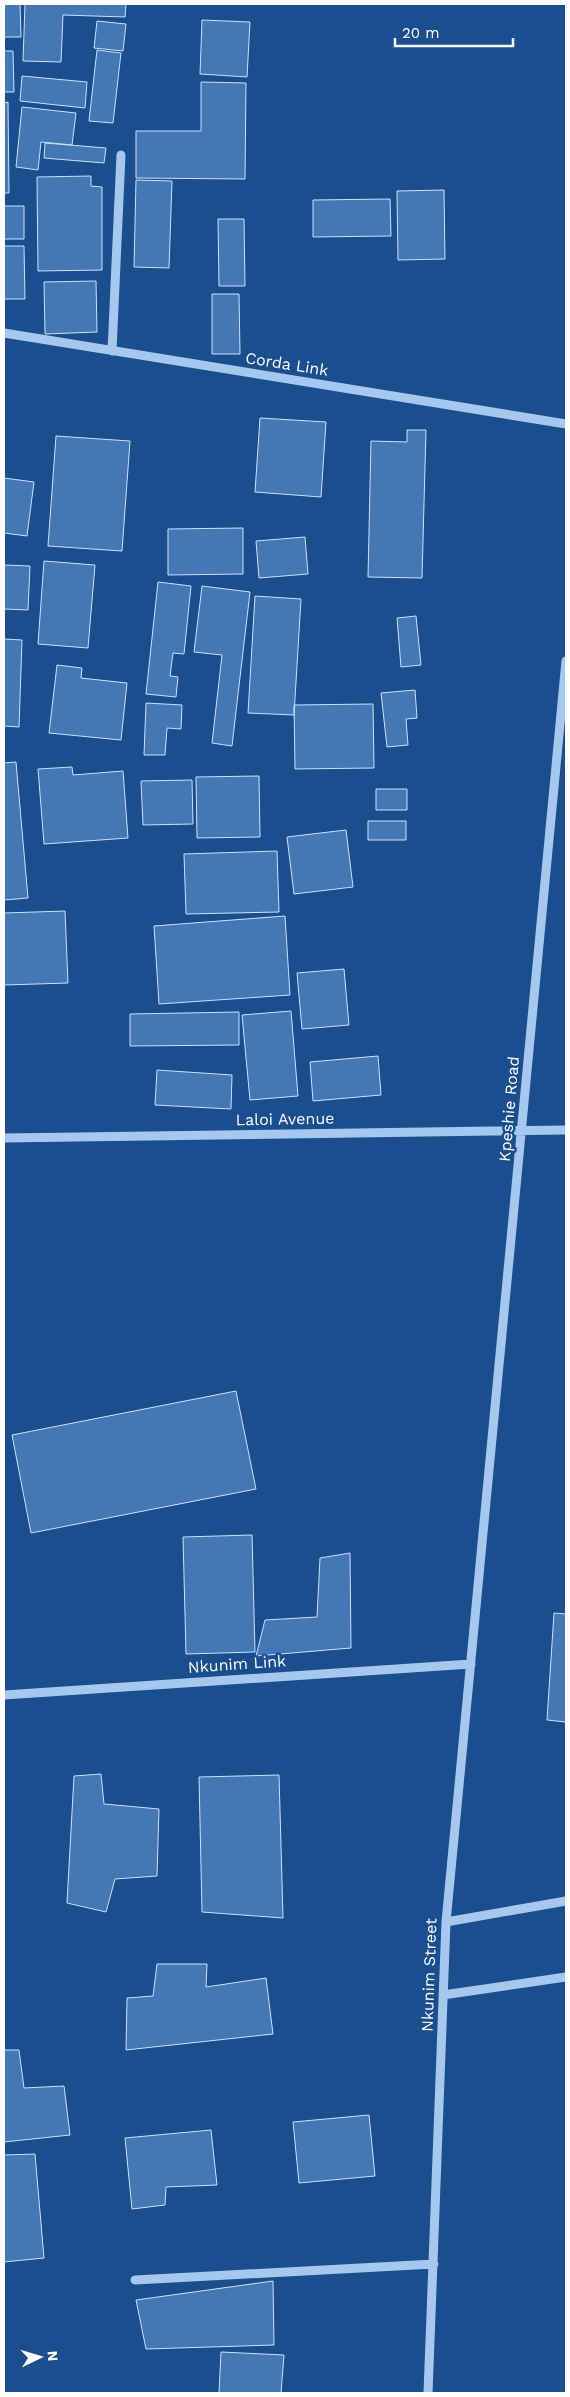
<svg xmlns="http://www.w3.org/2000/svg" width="570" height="2397" viewBox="0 0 570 2397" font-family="'Work Sans',sans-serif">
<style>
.building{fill:#4377b6;stroke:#cde2fa}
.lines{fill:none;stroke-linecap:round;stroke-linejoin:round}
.minor{stroke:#a7c8ee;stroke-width:9}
.labels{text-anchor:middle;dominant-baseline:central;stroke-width:5;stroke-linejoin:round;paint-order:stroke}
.street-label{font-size:16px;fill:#fff;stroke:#1a4e8e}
</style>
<rect width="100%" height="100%" fill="#1a4e8e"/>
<path class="building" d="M4,4H20L21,37H4Z
M25,4H126L125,17L63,15L61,62L23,61Z
M202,20L250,22L247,77L200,74Z
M97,21L126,24L123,51L94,48Z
M97,50L121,53L113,123L89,121Z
M4,51H13L14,92H4Z
M22,76L87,82L85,108L20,101Z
M201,82L246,83L245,179L136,178V131H201Z
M8,102L9,193H4V103Z
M22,107L76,113L72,145L41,142L38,170L16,167Z
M45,143L106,148L104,163L44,158Z
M91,176V186L102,187V270L38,271L37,177Z
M136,180L172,181L169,268L134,267Z
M444,190L445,259L398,260L397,191Z
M390,199L391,236L313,237V200Z
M4,206H24V239H4Z
M218,219H244L245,286H219Z
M4,246H24L25,299H4Z
M96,281L97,332L45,334L44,282Z
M212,294H239L240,354H212Z
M260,418L326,422L321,497L255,492Z
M407,430H426L422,578L368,577L371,441L407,442Z
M56,436L130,441L122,551L48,546Z
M4,478L34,482L27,536L4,533Z
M243,528V574L168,575V529Z
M305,537L308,574L259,578L256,541Z
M44,561L95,565L88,648L38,644Z
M4,565L30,566L28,610L4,609Z
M158,582L191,586L184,654L173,653L170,676L178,677L176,697L146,694Z
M202,586L250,592L232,746L212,743L222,655L194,652Z
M255,596L301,599L294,715L248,713Z
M416,616L421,665L401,667L397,618Z
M4,639L22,640L19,727L4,726Z
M57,665L82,668L81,678L127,683L121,740L49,733Z
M415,690L417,718L406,719L408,745L387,747L381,693Z
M146,703L182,705L181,729L167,728L165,755H144Z
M373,704L374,768L295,769L294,705Z
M16,762L28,898L4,900V763Z
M72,767L73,775L123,771L128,838L44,844L38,769Z
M259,776L260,837L197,838L196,777Z
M192,780L193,824L143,825L141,781Z
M376,789H407V810H376Z
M368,821H406V840H368Z
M346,830L353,887L294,894L287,837Z
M277,851L279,912L186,914L184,854Z
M65,911L68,983L4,985V913Z
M285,916L290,995L159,1004L154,926Z
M344,969L349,1025L302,1029L297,973Z
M291,1011L298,1096L250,1100L242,1015Z
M239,1012V1045L130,1046V1014Z
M378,1056L381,1095L313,1101L310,1062Z
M157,1070L232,1075L231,1109L155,1105Z
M236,1391L256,1489L31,1533L12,1435Z
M252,1535L255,1652L186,1654L183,1537Z
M350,1553L351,1648L256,1656L265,1620L317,1617L320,1558Z
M554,1613L566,1614V1722L547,1720Z
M101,1774L104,1804L159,1809L157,1876L115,1879L106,1912L67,1903L74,1776Z
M279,1775L283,1918L202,1912L199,1777Z
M157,1964H207L206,1987L266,1978L273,2034L126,2050L127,1998L153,1996Z
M4,2050H19L24,2088L64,2086L70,2135L4,2142Z
M369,2115L375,2176L299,2183L293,2122Z
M211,2130L217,2185L166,2187L165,2205L132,2209L125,2138Z
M35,2154L44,2258L4,2262V2155Z
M273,2281L274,2345L146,2349L136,2300Z
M221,2352L284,2355L281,2393H219Z"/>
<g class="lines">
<path class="minor" d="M4,333L566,424
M112,351L121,155
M4,1138L566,1130
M4,1695L471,1664
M446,1922L566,1901
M443,1995L566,1977
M135,2280L434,2264
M428,2393L446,1922L566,661"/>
</g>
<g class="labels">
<g class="street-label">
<text transform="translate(287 364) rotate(9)">Corda Link</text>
<text transform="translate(509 1109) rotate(-85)">Kpeshie Road</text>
<text transform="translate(285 1119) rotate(-1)">Laloi Avenue</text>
<text transform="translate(237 1664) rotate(-4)">Nkunim Link</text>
<text transform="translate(429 1975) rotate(-88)">Nkunim Street</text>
</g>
</g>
<rect width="570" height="2397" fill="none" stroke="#ffffff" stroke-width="10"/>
<g transform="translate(40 2357) rotate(85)" stroke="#1a4e8e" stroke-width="4" paint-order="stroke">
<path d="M0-4L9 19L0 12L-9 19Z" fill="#ffffff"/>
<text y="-8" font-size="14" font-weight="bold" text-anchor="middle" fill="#ffffff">N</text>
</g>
<path d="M395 38v8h118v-8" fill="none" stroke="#ffffff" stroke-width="2.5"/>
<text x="402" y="38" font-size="15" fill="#ffffff" stroke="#1a4e8e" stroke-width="4" paint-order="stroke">20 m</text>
</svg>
